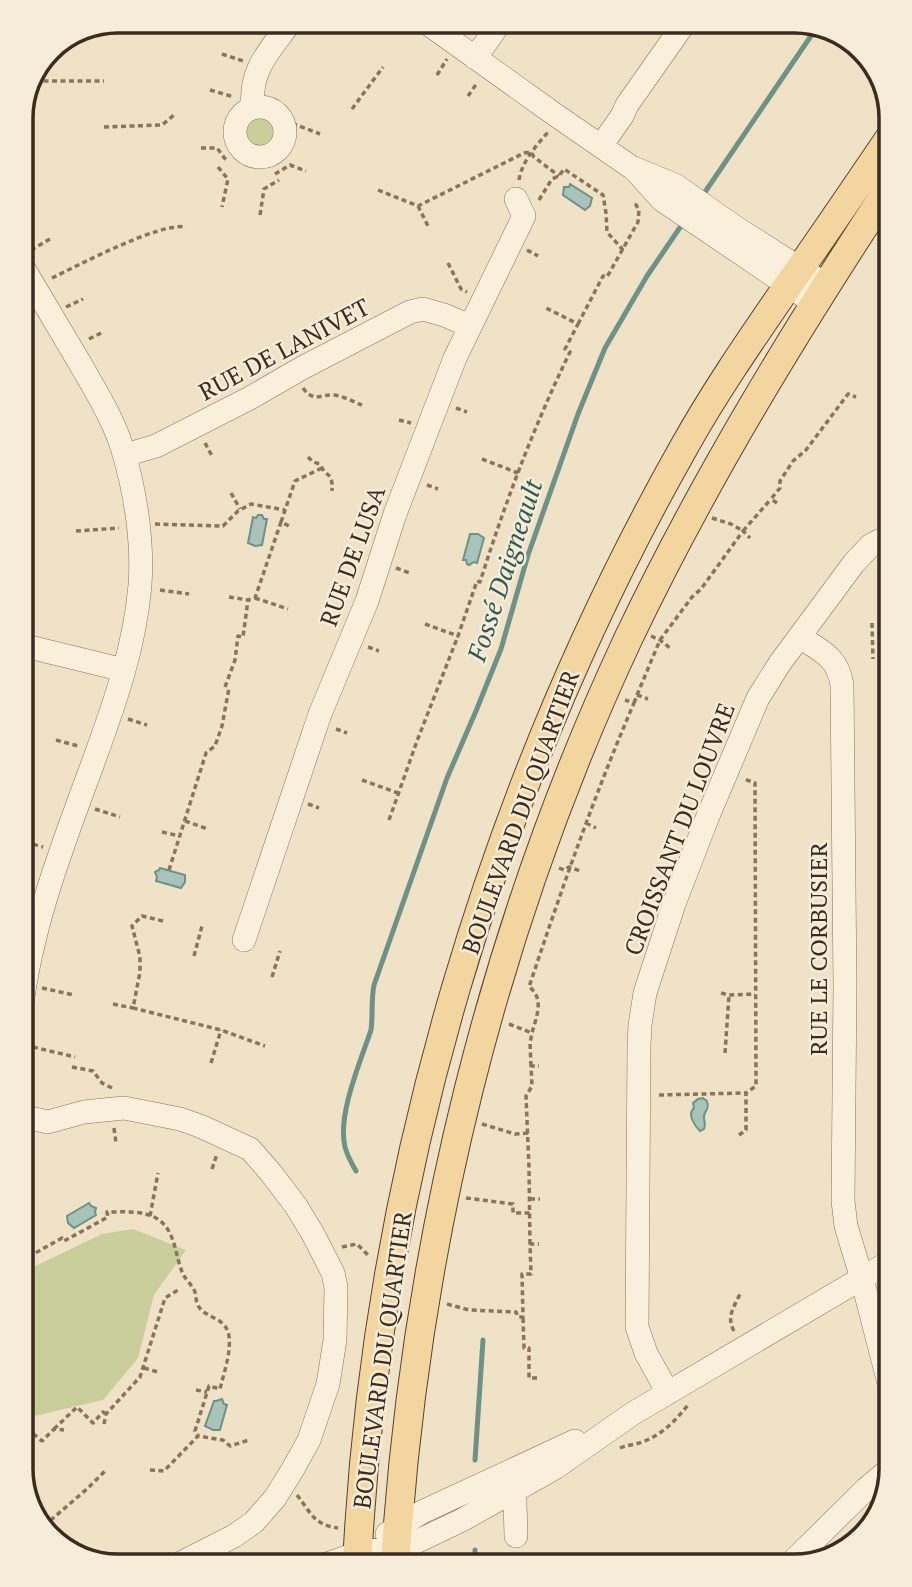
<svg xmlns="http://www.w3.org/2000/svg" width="912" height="1587" viewBox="0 0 912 1587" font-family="'PT Serif',serif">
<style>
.green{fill:#c9ce9a}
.water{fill:#a8c3ba;stroke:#6e9288;stroke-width:2}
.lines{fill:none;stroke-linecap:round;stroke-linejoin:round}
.stream{stroke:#6e9288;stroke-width:5}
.minor-casing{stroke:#8b735c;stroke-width:24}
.major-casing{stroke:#594230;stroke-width:30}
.path{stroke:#8b735c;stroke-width:3.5;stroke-dasharray:5 3.5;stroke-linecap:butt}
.minor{stroke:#f9efdb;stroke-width:23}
.major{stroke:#f2d59f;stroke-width:28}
.labels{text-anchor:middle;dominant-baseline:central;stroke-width:5;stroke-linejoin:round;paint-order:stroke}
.street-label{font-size:24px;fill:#3b2c20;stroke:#f6ecd7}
.water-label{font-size:26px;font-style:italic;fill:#2f5b57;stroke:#f6ecd7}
.rim{fill:none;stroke:#3b2c20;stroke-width:3.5}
</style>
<rect width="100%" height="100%" fill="#efe2c7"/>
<path class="green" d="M245 132a15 15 0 1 1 30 0a15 15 0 1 1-30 0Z
M133,1229L186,1250L154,1295L138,1358L103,1400L21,1419V1273L102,1234Z"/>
<path class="water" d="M570,184L592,198L590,206L585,210L563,195L564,187H569Z
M258,515H262L264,519H267L262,545L255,546L248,543L253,517L256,518Z
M470,534H478L484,538L477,563L474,562L469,565L467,564L466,560H463Z
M160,868L185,875V882L181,888L156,881L157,877L155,872L159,870Z
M703,1098L707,1101C710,1111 704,1110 704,1117C704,1122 706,1124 704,1129L700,1131C694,1125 687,1114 694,1108L693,1103L698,1099Z
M89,1203L91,1206L96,1208L95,1212L96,1215L74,1228L68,1223L67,1216Z
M222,1399L224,1404L227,1405L220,1430H213L205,1426L214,1401H216Z"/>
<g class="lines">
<path class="stream" d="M703,195L817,27
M356,1171C352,1164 347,1155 345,1147C337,1115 361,1060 371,1030C373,1015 371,1000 374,985L447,778L476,711L501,649L528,555L578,414L605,348L647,276L685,220
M475,1460L483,1340
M475,1566V1550"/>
<g class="minor-casing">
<path id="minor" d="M424,21L557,116L631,167L675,185L735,227L826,285
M475,58L497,27L499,21
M235 132a25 25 0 1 1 50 0a25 25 0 1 1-50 0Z
M253,108C249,69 270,51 291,21
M601,146L622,116L627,105L686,21
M636,171L662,200L814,303
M125,455L156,446L250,398L302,368L410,312L423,309L444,315L470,326
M800,637C821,651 838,657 842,685L845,986L843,1201L846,1226L862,1279L891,1391
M21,645L124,670
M244,940L320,714L367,601L395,514L455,358L524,216L516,199
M21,1012C31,926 63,844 93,763C114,705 135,647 140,585C143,543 136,495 124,454C115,421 95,390 78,360C59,328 40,296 21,264
M21,1116L48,1122L84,1112L124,1108L180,1119L200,1126L250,1149L271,1173L296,1206L313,1234L333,1273L336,1287L335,1340L328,1384L309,1440L293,1469L275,1498L254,1522L234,1536L175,1566
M668,1393L646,1353L637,1327L639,1045L640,1025L645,993L674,904L708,816L758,698L780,663L854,563L871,545L881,540L891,539
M513,1492L515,1502L516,1536
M387,1534L422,1512L575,1441
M321,1566L358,1553L412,1544L462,1520L555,1468L632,1414L891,1261
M788,1566L866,1489L891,1468"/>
</g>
<g class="major-casing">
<path id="major" d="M357,1566C375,1180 494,783 684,447C714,393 750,341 785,290C821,239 856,187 891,136
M395,1566C415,1246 493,927 629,637C704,480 795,331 891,185"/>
</g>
<path class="path" d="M222,54L243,61
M437,75L447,59
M35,81H104
M210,90L234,97
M468,96L477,83
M352,109L383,67
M21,116H24
M284,125L291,123L320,134
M104,127L162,125L174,115
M201,148H217L226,160
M21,155H24
M218,167L228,179L222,207
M275,174L290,165L306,171
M519,180C522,161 536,146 549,131
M378,190L418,206L524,153L531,152L534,157L559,176
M539,200L552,179L559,176L564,169L603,195L606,213L607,232L623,250
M418,206L428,226
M260,215L264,189L279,180
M31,250L50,239
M527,250L538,256
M448,263L461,289L467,292
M52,278C79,265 160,222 186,227
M66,307L83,299
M578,324L603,276L607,277L638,222L639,210L636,205L638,201
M89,339L103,332
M303,388C314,403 320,394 334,395C343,396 354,402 362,405
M456,408L467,412
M399,420L411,423
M205,443L212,456
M308,457L313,462L320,464C326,479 333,470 332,491
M482,459L518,473
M427,485L438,489
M231,493L240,509
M777,503L771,499L780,488V481L793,461L806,450L848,394L856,397
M712,518L731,524L743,531L771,499
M281,522L295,481L322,468
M155,524L223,526L238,511L251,504L285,510
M76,531L119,528
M396,568L410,573
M160,590L189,594
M229,597L248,600L255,598L281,522L291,527
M255,598L288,609
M872,623L873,659
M425,624L458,636L477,581L480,582C505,503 534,426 570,352L565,349L578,324L546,308
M651,636L660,640L670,648
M368,647L379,651
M225,687L235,660L238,636L243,637L248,600
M637,695L660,640L692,597L701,589L743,531L750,538
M634,703L637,695L648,699
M128,719L147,725
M336,729L347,733
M56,740L78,746
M362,780L398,793
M308,804L319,808
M95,809L120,817
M389,820L417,741L458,636
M185,821L208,829
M586,823L596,828
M162,832L180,836
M25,842L43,847
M559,868L564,870L569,867L580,871
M169,870L206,753L215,746L222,726L229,688
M163,921L142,916L132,926L140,957V972L133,1008L221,1030L265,1046
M194,956L202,926
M272,977L280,951
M42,988L74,995
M721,993L729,995L755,994
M113,1004L133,1008
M509,1024L532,1033C536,1018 545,998 529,987C561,891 594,796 634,703L625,700
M33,1047L75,1057
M725,1053L729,995
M211,1063L221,1030
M21,1065L31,1066
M531,1066L530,1043L532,1033
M72,1067L93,1071L102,1083L112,1088
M659,1095L745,1093
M482,1124L515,1134L528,1133
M114,1128L116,1143
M739,1135L746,1130V1093L756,1086L755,783L744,779
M212,1169L217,1154
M466,1198L513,1204V1213H530
M530,1199H540
M150,1216L158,1173
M530,1244L529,1168L526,1096L532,1086L531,1066H539
M342,1247L357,1244L370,1257
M21,1261L62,1238L64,1241L108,1217L107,1212C123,1212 146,1210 159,1220C176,1232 175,1257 183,1274C186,1280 192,1285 195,1292C196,1296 196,1304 199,1307C207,1319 226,1317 229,1336C231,1354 224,1372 220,1389L209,1386L195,1431L198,1436
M447,1304L469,1310L516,1312L518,1317H523L522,1274H531L530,1244H539
M523,1318L524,1348H529V1378H539
M734,1331C726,1317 734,1307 740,1294
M144,1368L158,1372
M196,1390L207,1392
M104,1424L106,1414L140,1377L165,1298L178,1290
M54,1429L77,1407L93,1423L103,1412L106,1414
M21,1440L30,1431L42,1441L54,1429L64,1430
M620,1448C627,1445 635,1445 642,1442C662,1435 675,1421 688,1405
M150,1470L164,1471L198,1436L223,1440L230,1446L249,1440
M297,1495C311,1513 314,1525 338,1528
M44,1526L88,1488L106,1470
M113,1563L114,1566"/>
<use href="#minor" class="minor"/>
<use href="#major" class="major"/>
</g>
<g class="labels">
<g class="street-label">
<text transform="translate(284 349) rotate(-28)">RUE DE LANIVET</text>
<text transform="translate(352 556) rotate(-70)">RUE DE LUSA</text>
<text transform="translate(520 812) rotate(-70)">BOULEVARD DU QUARTIER</text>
<text transform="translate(679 829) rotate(-69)">CROISSANT DU LOUVRE</text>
<text transform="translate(818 949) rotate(-90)">RUE LE CORBUSIER</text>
<text transform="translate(382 1360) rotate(-82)">BOULEVARD DU QUARTIER</text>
</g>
<g class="water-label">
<text transform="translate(504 570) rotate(-72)">Fossé Daigneault</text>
</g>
</g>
<path d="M0 0H912V1587H0ZM118 33H794A85 85 0 0 1 879 118V1469A85 85 0 0 1 794 1554H118A85 85 0 0 1 33 1469V118A85 85 0 0 1 118 33Z" fill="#f6ecd7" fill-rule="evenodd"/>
<path class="rim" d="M118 33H794A85 85 0 0 1 879 118V1469A85 85 0 0 1 794 1554H118A85 85 0 0 1 33 1469V118A85 85 0 0 1 118 33Z"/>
</svg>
